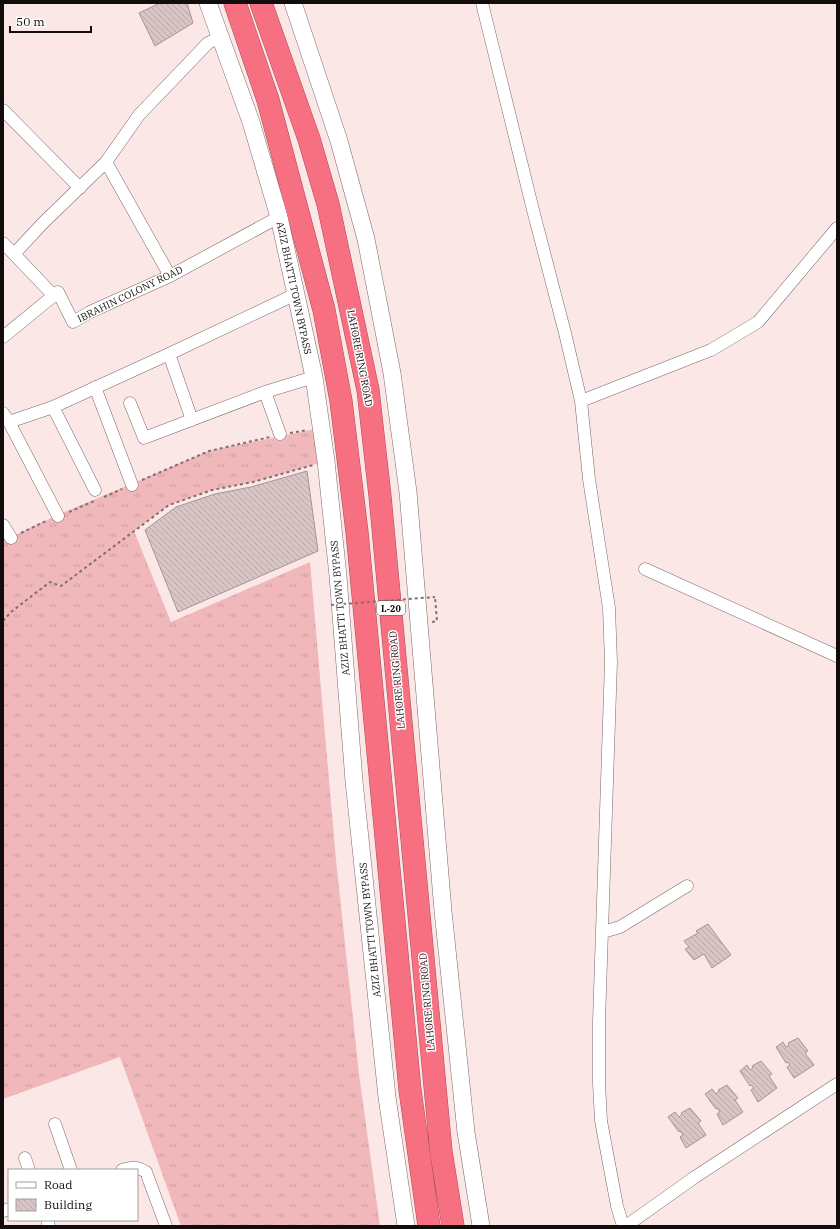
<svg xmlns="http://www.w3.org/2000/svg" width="840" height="1229" viewBox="0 0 840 1229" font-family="'IBM Plex Serif',serif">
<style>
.grass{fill:url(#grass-tufts)}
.building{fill:url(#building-back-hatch);stroke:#a89495}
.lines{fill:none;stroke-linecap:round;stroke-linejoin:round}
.street-casing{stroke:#7b696a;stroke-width:13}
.secondary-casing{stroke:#7b696a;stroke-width:18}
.highway-casing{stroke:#a74d59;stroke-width:23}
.path{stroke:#7e7070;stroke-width:2;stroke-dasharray:3 3;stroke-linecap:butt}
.street{stroke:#fff;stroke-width:12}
.secondary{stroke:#fff;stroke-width:17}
.highway{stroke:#f77082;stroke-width:22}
.path-bridge{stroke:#7e7070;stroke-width:2;stroke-dasharray:3 3;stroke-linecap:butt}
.labels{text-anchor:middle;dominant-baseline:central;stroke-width:3;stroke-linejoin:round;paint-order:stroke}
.shield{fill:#fff;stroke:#5a5555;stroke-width:1}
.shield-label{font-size:9px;font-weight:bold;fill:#130c0c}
.street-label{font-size:10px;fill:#130c0c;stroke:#fff}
</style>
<defs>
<pattern id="grass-tufts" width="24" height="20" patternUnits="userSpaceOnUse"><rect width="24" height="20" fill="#f1b8bb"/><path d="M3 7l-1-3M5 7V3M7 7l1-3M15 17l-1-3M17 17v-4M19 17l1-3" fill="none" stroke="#ce9da0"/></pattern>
<pattern id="building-back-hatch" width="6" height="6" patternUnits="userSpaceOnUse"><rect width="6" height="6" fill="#dac5c6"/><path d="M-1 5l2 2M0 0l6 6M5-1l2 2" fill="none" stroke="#baa8a9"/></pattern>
</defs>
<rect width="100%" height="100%" fill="#fce7e7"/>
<path class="grass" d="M320,428L326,461L253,482L212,490L169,505L134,531L171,622L310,562L336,860L359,1074L380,1226H181L120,1057L3,1099V541L53,517L209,451Z"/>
<path class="building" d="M160,3H187L193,23L155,46L139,13Z
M307,471L318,551L178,612L145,530L176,507L215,494L251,487Z
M708,924L731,955L712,968L704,954L694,960L685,949L689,947L684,941L698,933L696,931Z
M798,1038L808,1051L805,1053L814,1065L794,1078L787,1067L790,1065L788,1062L786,1063L776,1047L783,1042L786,1047L789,1045L788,1043Z
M761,1061L772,1074L769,1076L777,1088L758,1102L751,1090L754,1088L751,1085L750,1086L740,1071L747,1065L750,1070L753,1068L752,1066Z
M727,1085L738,1098L735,1100L743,1112L723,1125L717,1114L720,1112L717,1108L716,1109L705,1094L712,1089L716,1094L719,1091L718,1090Z
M690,1108L701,1121L698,1123L706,1135L686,1148L680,1137L683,1135L680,1131L679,1132L668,1117L675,1112L679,1117L682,1114L681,1113Z"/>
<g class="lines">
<g class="street-casing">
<path id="street" d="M482,3L533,210L565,333L581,401L589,479L609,608L611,662L599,1021V1083L601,1121L617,1206L623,1226
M3,110L80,188
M106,162L170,276
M3,243L14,254L43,223L106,162L139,115L208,43L220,37
M14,254L54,296
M3,337L58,292L73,322L90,312L170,276L279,217
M169,354L192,420
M95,387L132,485
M265,392L280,434
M581,401L711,350L758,322L837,228
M130,403L144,438L265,392L314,377
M53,407L95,490
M3,413L9,422L53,407L169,354L296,294
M9,422L58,516
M3,525L11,538
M645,569L837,656
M603,932L620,927L687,886
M55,1124L71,1170
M25,1158L29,1170
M122,1170C133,1167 137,1166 146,1172L166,1226
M3,1211L9,1209
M47,1220L49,1226
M626,1226L695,1177L837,1084"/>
</g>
<g class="secondary-casing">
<path id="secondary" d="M208,3L251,122L279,217L314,377L326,461L338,576L354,781L387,1097L406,1226
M293,3L339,141L366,239L392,373L408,492L443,911L466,1132L481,1226"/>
</g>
<g class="highway-casing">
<path id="highway" d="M235,3L268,100L324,310L341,401L357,532L410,1090L429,1226
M261,3L309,139L328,204L368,390L380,496L441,1151L453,1226"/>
</g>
<path class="path" d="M290,433L307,430
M142,480L209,451L270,437
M104,497L122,489
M69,512L94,501
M21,533L48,520
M3,621L11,612L50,582L61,586L169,505L212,490L253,482L313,465
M432,622L437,621L435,597"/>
<use href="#street" class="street"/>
<use href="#secondary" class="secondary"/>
<use href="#highway" class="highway"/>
<path class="path-bridge" d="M331,605L435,597"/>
</g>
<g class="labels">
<rect class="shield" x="377" y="601" width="28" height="14" rx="3"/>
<g class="shield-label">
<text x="391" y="608">L-20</text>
</g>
<g class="street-label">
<text transform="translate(294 288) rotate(78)">AZIZ BHATTI TOWN BYPASS</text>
<text transform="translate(130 294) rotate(-26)">IBRAHIN COLONY ROAD</text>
<text transform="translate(360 358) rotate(79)">LAHORE RING ROAD</text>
<text transform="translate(340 608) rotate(-95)">AZIZ BHATTI TOWN BYPASS</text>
<text transform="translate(397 680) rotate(-95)">LAHORE RING ROAD</text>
<text transform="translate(370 930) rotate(-96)">AZIZ BHATTI TOWN BYPASS</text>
<text transform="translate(427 1002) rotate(-95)">LAHORE RING ROAD</text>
</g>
</g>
<rect width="840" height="1229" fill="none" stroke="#130c0c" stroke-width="8"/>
<rect x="8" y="1169" width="130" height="52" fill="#ffffff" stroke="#a19e9e"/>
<rect x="16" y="1182" width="20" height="6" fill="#ffffff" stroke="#a19e9e"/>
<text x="44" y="1189" font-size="12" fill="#130c0c">Road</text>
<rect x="16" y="1199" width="20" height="12" fill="url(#building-back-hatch)" stroke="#a19e9e"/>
<text x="44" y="1209" font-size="12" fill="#130c0c">Building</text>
<path d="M10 26v6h81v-6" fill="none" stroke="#130c0c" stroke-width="2"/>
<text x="16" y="26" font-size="12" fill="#130c0c" stroke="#ffffff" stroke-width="3" paint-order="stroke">50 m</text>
</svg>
